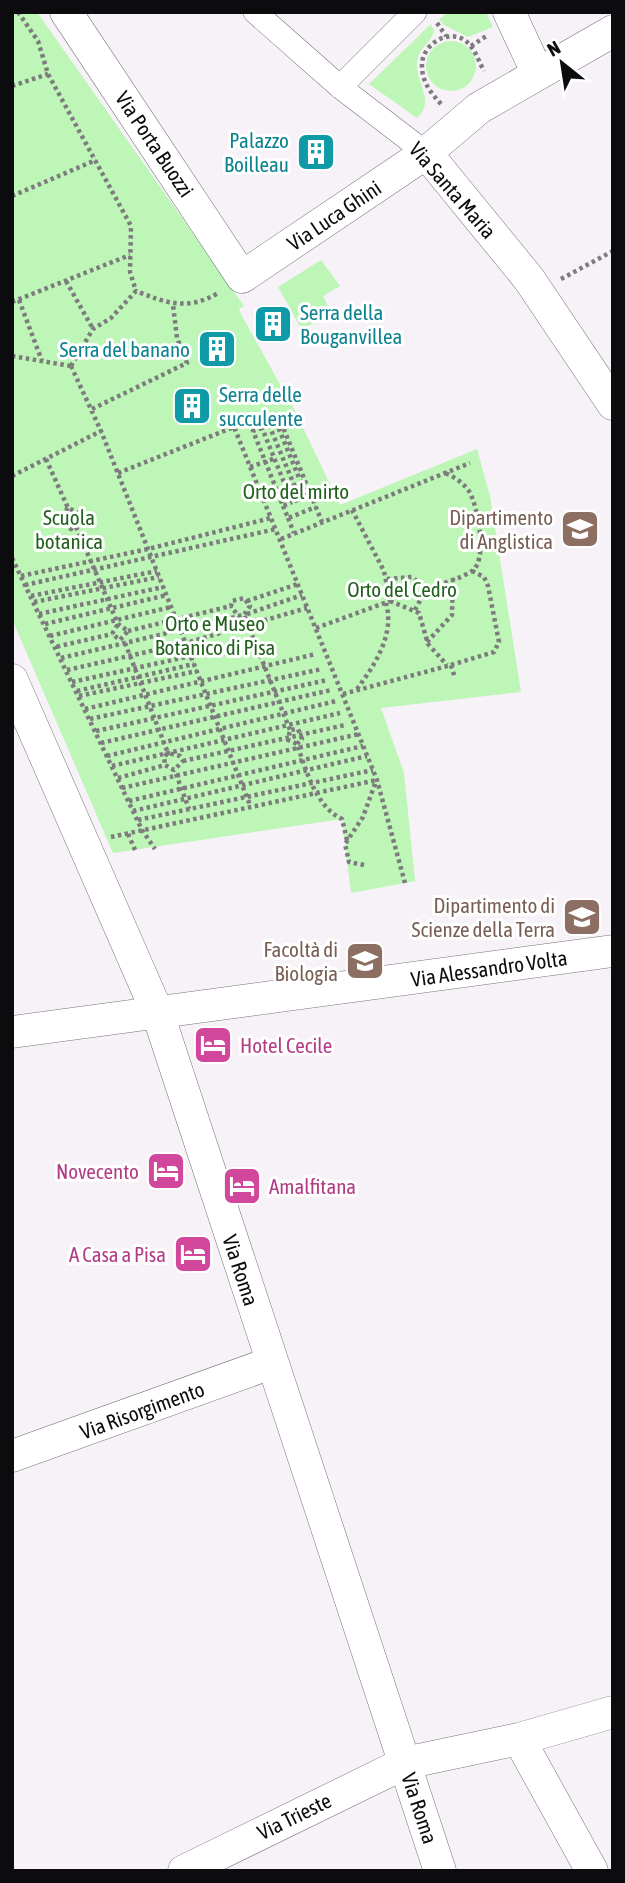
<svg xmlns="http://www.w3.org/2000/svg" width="625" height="1883" viewBox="0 0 625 1883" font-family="'Asap Condensed',sans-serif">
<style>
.green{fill:#bdf6b6}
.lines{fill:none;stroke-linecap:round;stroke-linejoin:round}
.pedestrian-casing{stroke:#787479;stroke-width:24}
.minor-casing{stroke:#787479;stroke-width:33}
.path{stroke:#7d7b7e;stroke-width:4.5;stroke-dasharray:3.5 3.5;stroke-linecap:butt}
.pedestrian{stroke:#fff;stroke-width:23}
.minor{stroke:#fff;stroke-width:32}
.labels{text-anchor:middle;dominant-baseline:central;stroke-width:6;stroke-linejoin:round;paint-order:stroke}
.culture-label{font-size:21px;fill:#0d838f;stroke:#fff;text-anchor:end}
.street-label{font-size:21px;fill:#0c0b0d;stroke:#fff}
.park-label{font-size:21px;fill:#21611d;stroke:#fff}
.education-label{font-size:21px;fill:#785e54;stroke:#fff;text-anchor:end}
.hotel-label{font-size:21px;fill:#b23c85;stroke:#fff;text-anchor:start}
</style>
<rect width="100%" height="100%" fill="#f6f2f7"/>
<path class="green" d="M12,12H37L244,306L239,309L243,318L295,411L340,505L477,449L490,496L521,692L381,708L404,773L415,881L351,893L342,819L113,853L12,619Z
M449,12H486L493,27L468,37L444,25L439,19Z
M431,24L434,31C431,44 417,48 417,65C417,84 435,102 417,118L369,84Z
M426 66a25 25 0 1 1 50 0a25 25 0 1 1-50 0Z
M321,260L340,286L323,296L331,312L302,330L278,287Z"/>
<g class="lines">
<g class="pedestrian-casing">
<path id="pedestrian" d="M255,12L340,87L426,153
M340,87L415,12"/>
</g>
<g class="minor-casing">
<path id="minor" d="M66,12L242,277L426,153L479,108L613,31
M509,12L537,72
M426,153L529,279L613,404
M12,680L158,1014L440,1871
M12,1032L613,951
M12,1456L271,1363
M519,1739L592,1871
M184,1871L405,1763L519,1739L613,1712"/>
</g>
<path class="path" d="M18,12L38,41L48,74L131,226L130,272L136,291
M437,23L446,36
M471,46L488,35
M12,86L48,74
M441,104C431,93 422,82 422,66C421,44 451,26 468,43C476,51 479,62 484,71
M12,196L96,160
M561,279L613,251
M66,281L93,329
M19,300L42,361
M12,302L130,255
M12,356L71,366
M71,366L101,431L250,805
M71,366L93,329L111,318L136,291C166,303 188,311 218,293
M92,409L187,363L177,338L173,305
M276,422L307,497L292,502L262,428Z
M276,422L280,420L322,522
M269,425L300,499
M262,428L253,431L283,506L292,502
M46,459L68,508L79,513V523L71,529L59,518L68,508
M250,467L276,458
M118,473L234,427L377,780L405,883
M12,476L101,431
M283,506L288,518L316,507
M288,518L294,533
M76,527L118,624L128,631L120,640L112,634L118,624
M281,539L470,463
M12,558L142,830L155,849
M21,576L148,549L271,518
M387,579L412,577L426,589C440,584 460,579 472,571C488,560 478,508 470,493C465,484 455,477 445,473
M25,585L276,529
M31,596L157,571
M247,601L298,584
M390,601L419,613L428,644L447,665
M34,602L159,577
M415,610L426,589
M39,614L163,587
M247,614L302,595
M45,624L167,595
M316,628L390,601L384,571L352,510
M128,631L231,606L232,601L244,598L250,606L244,615L238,616L231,606
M50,636L171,607
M427,642L452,615L453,578
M125,643L168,753
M60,646L55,647L112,634
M61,658L244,615L290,730
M451,665L494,652L499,642L488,586L484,577L472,571
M67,670L186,643L307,608
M72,682L191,656
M357,689C375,665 395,634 386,603
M77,691L194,664
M343,694L451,665L455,678
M79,696L197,671
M85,709L316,654
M90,719L322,669
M96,731L327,680
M101,743L331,690
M297,744L302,739L298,729L290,730L288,740L297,744C306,770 316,807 342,819L347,840
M107,756L336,701
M183,761L345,725
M112,766L340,713
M176,774L189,809
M118,778L165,765L174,770L183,761L180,756L168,753L164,757L165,765
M122,788L359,734
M129,801L363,746
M133,811L367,756
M138,820L373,770
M128,834L136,852
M111,837L377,780
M364,865L349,862L345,844L363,817L376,781"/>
<use href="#pedestrian" class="pedestrian"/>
<use href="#minor" class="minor"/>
</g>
<defs>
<g id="building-square" transform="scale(2.0125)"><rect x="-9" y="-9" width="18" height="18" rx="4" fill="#0f9aa8" stroke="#fff"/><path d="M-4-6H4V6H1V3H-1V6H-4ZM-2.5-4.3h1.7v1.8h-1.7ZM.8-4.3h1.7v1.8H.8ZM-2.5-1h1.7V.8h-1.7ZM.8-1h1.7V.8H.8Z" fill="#fff"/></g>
<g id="university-square" transform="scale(2.0125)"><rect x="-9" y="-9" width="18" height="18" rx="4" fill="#8d6e63" stroke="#fff"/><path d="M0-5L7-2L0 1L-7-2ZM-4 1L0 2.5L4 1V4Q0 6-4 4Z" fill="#fff"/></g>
<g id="hotel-square" transform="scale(2.0125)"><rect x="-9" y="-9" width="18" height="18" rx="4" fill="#d1479c" stroke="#fff"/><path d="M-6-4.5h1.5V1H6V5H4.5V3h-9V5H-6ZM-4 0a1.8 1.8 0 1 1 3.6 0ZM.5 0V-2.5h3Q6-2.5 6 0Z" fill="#fff"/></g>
</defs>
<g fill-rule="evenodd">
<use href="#building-square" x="316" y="152"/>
<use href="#building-square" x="273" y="324"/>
<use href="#building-square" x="217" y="349"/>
<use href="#building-square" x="192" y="406"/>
<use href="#university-square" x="580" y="529"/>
<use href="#university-square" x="582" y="917"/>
<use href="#university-square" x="365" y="961"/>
<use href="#hotel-square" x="213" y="1045"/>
<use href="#hotel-square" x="166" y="1171"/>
<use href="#hotel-square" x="242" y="1186"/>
<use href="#hotel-square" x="193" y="1254"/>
</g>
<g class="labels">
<g class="culture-label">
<text x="289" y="140">Palazzo<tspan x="289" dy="24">Boilleau</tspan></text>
<text x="300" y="312" text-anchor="start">Serra della<tspan x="300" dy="24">Bouganvillea</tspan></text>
<text x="190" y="349">Serra del banano</text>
<text x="219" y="394" text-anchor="start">Serra delle<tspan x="219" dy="24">succulente</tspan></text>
</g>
<g class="street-label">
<text transform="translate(155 144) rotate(56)">Via Porta Buozzi</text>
<text transform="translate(453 190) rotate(49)">Via Santa Maria</text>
<text transform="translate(334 215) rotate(-34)">Via Luca Ghini</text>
<text transform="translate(489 968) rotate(-8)">Via Alessandro Volta</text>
<text transform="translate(241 1270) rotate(72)">Via Roma</text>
<text transform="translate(142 1410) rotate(-20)">Via Risorgimento</text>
<text transform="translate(420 1808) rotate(72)">Via Roma</text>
<text transform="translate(294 1816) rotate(-26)">Via Trieste</text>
</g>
<g class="park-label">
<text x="296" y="491">Orto del mirto</text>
<text x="69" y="517">Scuola<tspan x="69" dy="24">botanica</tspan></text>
<text x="402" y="589">Orto del Cedro</text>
<text x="215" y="623">Orto e Museo<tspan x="215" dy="24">Botanico di Pisa</tspan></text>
</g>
<g class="education-label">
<text x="553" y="517">Dipartimento<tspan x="553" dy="24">di Anglistica</tspan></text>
<text x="555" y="905">Dipartimento di<tspan x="555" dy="24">Scienze della Terra</tspan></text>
<text x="338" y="949">Facoltà di<tspan x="338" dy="24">Biologia</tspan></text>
</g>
<g class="hotel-label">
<text x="240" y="1045">Hotel Cecile</text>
<text x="139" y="1171" text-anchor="end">Novecento</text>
<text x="269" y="1186">Amalfitana</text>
<text x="166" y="1254" text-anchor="end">A Casa a Pisa</text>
</g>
</g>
<rect width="625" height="1883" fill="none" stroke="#0c0b0d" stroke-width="28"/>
<g transform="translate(562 63) rotate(330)" stroke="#ffffff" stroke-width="5" paint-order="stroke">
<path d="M0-5L12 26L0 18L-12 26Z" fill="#0c0b0d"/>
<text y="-10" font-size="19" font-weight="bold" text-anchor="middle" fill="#0c0b0d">N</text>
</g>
</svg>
